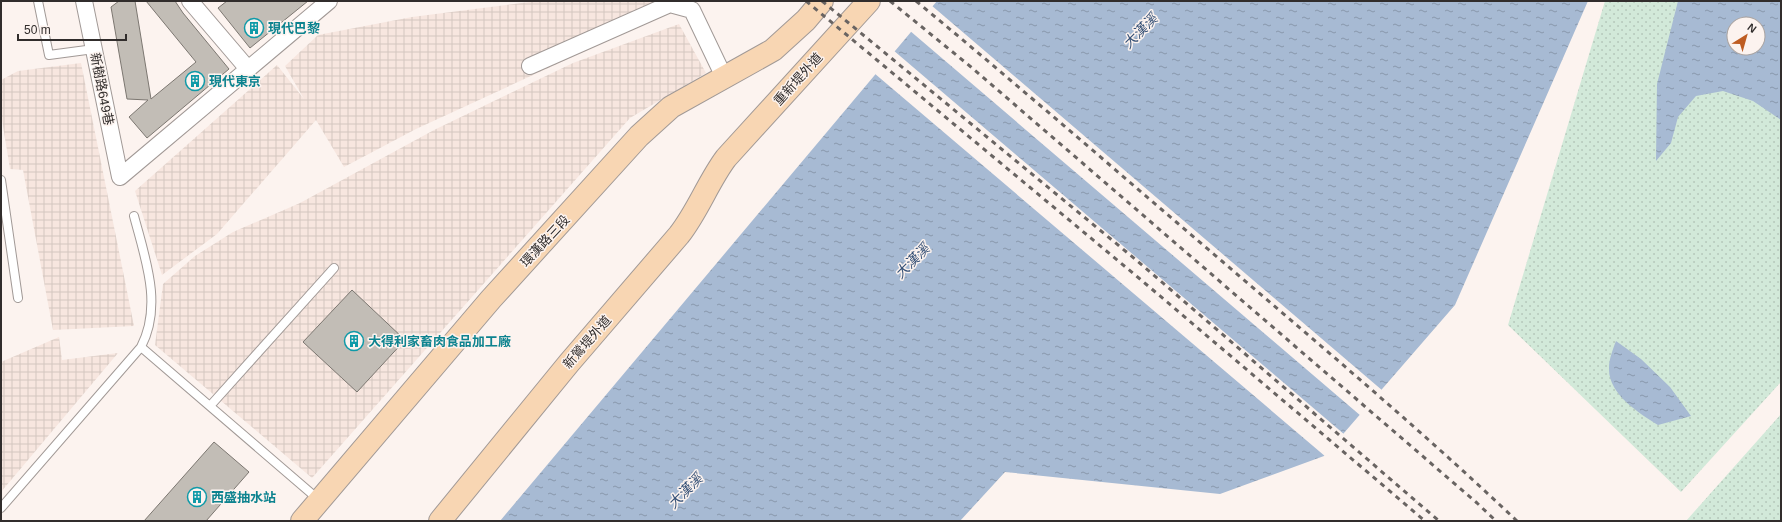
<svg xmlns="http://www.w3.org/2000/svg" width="1782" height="522" viewBox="0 0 1782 522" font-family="Helvetica,'Noto Sans TC',sans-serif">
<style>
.industrial{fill:url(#industrial-grid)}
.park{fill:url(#park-dots);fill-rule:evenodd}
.water{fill:url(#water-ripples);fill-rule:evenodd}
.pier{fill:#fcf3ef}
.building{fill:#c2bdb6;stroke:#7c7771}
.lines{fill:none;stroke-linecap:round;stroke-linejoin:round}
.lane-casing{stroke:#a19996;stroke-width:10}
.street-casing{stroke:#a19996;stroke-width:18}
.secondary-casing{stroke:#a19996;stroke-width:24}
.lane{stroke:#fff;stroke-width:8}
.street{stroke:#fff;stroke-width:16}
.secondary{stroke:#f8d6b3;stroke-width:22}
.rail{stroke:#696462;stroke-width:3;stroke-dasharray:5 5;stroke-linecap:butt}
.labels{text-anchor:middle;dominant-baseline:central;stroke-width:3;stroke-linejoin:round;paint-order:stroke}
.culture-label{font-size:13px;font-weight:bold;fill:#0d838f;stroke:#fcf3ef;text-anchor:start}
.street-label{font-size:13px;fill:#312d2c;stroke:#fcf3ef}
.water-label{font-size:14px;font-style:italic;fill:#365177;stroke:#fcf3ef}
</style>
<defs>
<pattern id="industrial-grid" width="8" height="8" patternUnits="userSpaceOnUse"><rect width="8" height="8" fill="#f7e6df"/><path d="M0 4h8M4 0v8" fill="none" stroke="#d4c6c0"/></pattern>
<pattern id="park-dots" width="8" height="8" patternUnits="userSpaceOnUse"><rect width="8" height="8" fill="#d2e9d9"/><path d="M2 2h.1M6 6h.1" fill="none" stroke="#b5c8ba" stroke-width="1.8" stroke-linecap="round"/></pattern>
<pattern id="water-ripples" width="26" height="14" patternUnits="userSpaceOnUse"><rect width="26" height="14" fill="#a7bad3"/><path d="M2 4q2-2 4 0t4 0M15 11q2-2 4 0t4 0" fill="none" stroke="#8998ab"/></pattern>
</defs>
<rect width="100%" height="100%" fill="#fcf3ef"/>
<path class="industrial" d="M537,1H663L670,12L416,129L344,167L316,120L217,234L162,275L135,191L277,65L304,99L285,66L318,35L412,17Z
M679,24L706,73L630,118L312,478L155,345L163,284L195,256L233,232L300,203L434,130L573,63Z
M81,63L134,326L53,330L23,170L10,169L1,114V80L18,71Z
M59,337L62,360L118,353L1,492V362Z"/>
<path class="park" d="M1605,1H1781V382L1681,492L1508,325ZM1734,24H1758V48H1734Z
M1781,414V521H1686Z"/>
<path class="water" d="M937,1H1588L1455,305L1324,456L1220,494L1005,472L960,521H500Z
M1678,1H1781V120L1753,101L1723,91L1696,96L1678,117L1671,143L1656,161L1657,84ZM1734,24H1758V48H1734Z
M1616,341L1641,359L1670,387L1691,416L1658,425C1639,413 1608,394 1609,368C1609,359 1613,349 1616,341Z"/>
<path class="pier" d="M931,5L1383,391L1361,416L909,30Z
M893,50L1345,435L1326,457L874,73Z"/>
<path class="building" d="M119,1H135L151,99L196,62L146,1H175L183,13L229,69L147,138L129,117L148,100L127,99L111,7Z
M227,1H308L250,48L218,8Z
M352,290L405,340L357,392L303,342Z
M214,442L249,472L206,521H144Z"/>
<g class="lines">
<g class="lane-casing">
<path id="lane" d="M38,1L49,55L94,49
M1,180L18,298
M141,347L319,500
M210,406L334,268
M1,508L141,347C163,305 145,258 134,216"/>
</g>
<g class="street-casing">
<path id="street" d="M84,1L120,177L329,1
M190,1L248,69
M530,66L670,4L692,10L724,77"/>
</g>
<g class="secondary-casing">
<path id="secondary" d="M302,521L491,299L639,136L671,107L773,50L806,20L822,1
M440,521L569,363L679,235C698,211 708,182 726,158L869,1"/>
</g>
<use href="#lane" class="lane"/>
<use href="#street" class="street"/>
<use href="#secondary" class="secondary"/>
<path class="rail" d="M806,1L1140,279L1425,521
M822,1L1135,259L1439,521
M890,1L971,67L1477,503L1496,521
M916,1C1020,87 1121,175 1223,262C1322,347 1422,431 1517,521"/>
</g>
<defs>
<g id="building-ring" transform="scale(1)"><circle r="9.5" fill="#fcf3ef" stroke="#0f9aa8" stroke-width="1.5"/><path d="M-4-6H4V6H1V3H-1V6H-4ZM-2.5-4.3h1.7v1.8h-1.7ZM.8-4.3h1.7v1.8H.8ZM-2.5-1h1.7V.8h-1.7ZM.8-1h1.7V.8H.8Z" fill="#0f9aa8"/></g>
</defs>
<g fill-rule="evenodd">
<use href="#building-ring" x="254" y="28"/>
<use href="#building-ring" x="195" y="81"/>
<use href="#building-ring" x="354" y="341"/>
<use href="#building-ring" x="197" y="497"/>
</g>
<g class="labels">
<g class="culture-label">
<text x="268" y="28">現代巴黎</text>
<text x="209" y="81">現代東京</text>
<text x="368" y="341">大得利家畜肉食品加工廠</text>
<text x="211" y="497">西盛抽水站</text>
</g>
<g class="street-label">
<text transform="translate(798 79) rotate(-48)">重新堤外道</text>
<text transform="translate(102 89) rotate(79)">新樹路649巷</text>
<text transform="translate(545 241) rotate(-47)">環漢路三段</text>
<text transform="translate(587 342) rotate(-49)">新鶯堤外道</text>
</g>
<g class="water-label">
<text transform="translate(1140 31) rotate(-45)">大漢溪</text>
<text transform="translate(912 261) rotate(-45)">大漢溪</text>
<text transform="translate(685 491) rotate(-45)">大漢溪</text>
</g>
</g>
<rect width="1782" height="522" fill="none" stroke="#312d2c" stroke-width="4"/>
<g transform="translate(1746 36) rotate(37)"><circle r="19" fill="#fcf3ef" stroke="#aba4a1"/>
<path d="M0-3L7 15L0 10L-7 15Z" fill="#be5c21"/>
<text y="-6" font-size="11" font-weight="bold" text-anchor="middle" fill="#312d2c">N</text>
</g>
<path d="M18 34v6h108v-6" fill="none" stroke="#312d2c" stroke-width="2"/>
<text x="24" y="34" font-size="12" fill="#312d2c" stroke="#fcf3ef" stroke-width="3" paint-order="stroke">50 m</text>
</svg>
